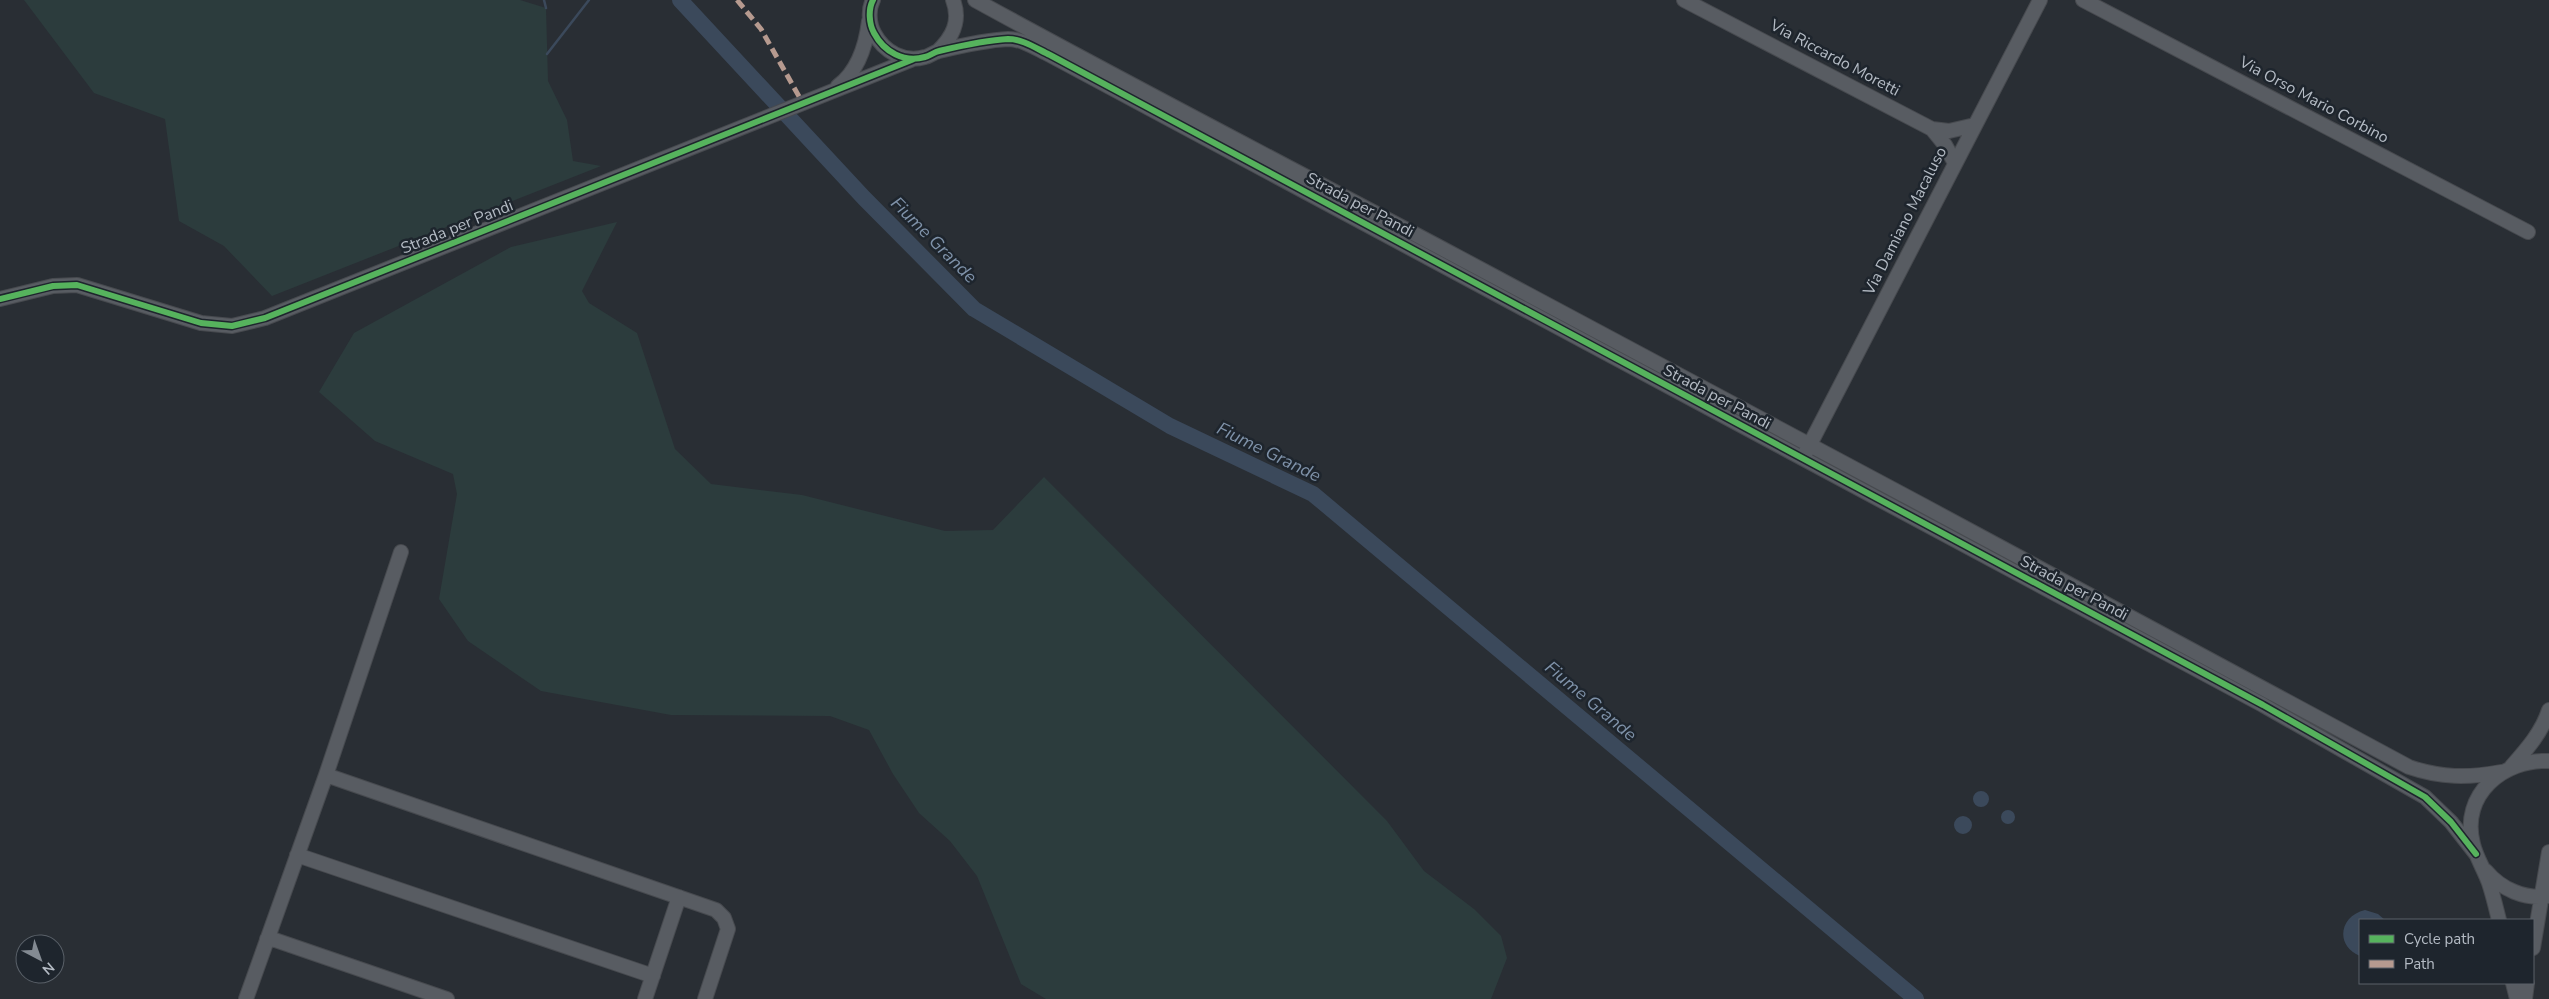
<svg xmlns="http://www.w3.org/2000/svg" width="2549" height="999" viewBox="0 0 2549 999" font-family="'Nunito Sans',sans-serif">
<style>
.green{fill:#2c3c3d}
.water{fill:#3b495b}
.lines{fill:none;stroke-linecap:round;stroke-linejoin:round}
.stream{stroke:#3b495b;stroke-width:2.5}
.river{stroke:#3b495b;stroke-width:16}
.minor-casing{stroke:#474a4f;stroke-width:16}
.minor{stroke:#585c62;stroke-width:14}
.quiet{stroke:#b69a8f;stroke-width:5;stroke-dasharray:10 5;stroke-linecap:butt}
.cycleway-casing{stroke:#1e252d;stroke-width:9}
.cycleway{stroke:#56b35d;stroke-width:6}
.labels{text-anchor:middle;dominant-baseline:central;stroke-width:5;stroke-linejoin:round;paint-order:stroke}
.street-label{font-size:16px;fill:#b4bbc4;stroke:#1e252d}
.water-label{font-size:18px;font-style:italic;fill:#7f92a9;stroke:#1e252d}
</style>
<rect width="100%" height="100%" fill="#292e34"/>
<path class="green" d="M24,0H520L546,8L548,81L567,120L573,161L601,166L272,296L224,246L179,221L165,119L94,93Z
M617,222L582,291L589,303L637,333L675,449L711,484L802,495L945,531L993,530L1044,477L1387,821L1424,871L1474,909L1501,936L1507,958L1491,999H1046L1021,984L977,876L950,841L919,813L893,774L869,730L830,716L671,715L541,691L468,641L439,599L457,494L453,474L375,441L319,392L354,333L511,247Z"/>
<path class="water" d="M1973 799a8 8 0 1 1 16 0a8 8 0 1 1-16 0Z
M2001 817a7 7 0 1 1 14 0a7 7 0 1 1-14 0Z
M1954 825a9 9 0 1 1 18 0a9 9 0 1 1-18 0Z
M2365,910L2378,914L2385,920H2360V956C2335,946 2339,916 2365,910Z"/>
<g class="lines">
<path class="stream" d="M544,0L546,8
M547,54L589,0"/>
<path class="river" d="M680,0L864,198L974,309L1170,426L1313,494L1916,999"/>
<g class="minor-casing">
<path id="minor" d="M873,0C868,9 869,24 874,33C884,52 904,63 925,57C930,56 934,52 939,51C960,46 986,40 1008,39C1023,39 1037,49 1050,55L2263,705L2425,797L2451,822L2476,854
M975,0C1135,88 1297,171 1458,257C1776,426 2092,596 2409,767C2441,778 2468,778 2501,772
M1684,0L1932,129L1945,145L1955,163
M2083,0L2528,232
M937,52C953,37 961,21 953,0
M838,86C858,71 866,45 869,21
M1932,129L1949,131L1975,125
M0,299L53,286L77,285L201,323L232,326L265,318L913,59
M1806,452L2040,0
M2512,766C2527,749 2542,732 2549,710
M326,775L716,910L724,918L728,929L705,999
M297,855L653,976
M2486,871C2501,889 2525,900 2549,896
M2499,920C2496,908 2493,895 2489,883C2484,869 2476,857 2473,844C2460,794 2504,759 2549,761
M267,939L275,940L447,999
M2533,948L2549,852
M2513,983L2517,999
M246,999L326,775L401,552
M645,999L679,897
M2525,999L2527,983"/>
</g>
<use href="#minor" class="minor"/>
<path class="quiet" d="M737,0L761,29L805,107"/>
<g class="cycleway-casing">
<path id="cycleway" d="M873,0C868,9 869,24 874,33C884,52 904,63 925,57C930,56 934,52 939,51C960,46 986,40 1008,39C1023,39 1037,49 1050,55L2263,705L2425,797L2451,822L2476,854
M0,299L53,286L77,285L201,323L232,326L265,318L914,59"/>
</g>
<use href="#cycleway" class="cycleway"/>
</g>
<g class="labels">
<g class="street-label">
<text transform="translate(1835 58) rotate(28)">Via Riccardo Moretti</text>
<text transform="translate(2314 100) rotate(28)">Via Orso Mario Corbino</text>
<text transform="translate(1360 205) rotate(28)">Strada per Pandi</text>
<text transform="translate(1905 221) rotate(-63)">Via Damiano Macaluso</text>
<text transform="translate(457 227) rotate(-22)">Strada per Pandi</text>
<text transform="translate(1717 397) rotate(28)">Strada per Pandi</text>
<text transform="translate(2074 588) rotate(28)">Strada per Pandi</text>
</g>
<g class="water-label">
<text transform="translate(934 240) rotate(45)">Fiume Grande</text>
<text transform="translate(1269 452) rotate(26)">Fiume Grande</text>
<text transform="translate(1591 701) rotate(40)">Fiume Grande</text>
</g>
</g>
<rect x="2359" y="919" width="175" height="65" fill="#1e252d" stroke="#5a6169"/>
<rect x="2369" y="935" width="25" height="8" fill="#56b35d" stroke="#5a6169"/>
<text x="2404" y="944" font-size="15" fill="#b4bbc4">Cycle path</text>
<rect x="2369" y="960" width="25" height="8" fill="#b69a8f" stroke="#5a6169"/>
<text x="2404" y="969" font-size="15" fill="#b4bbc4">Path</text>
<g transform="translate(40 959) rotate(139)"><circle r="24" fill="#1e252d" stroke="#5a6169"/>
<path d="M0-4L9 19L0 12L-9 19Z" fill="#838a92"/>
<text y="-8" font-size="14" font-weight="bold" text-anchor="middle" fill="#b4bbc4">N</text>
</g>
</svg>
